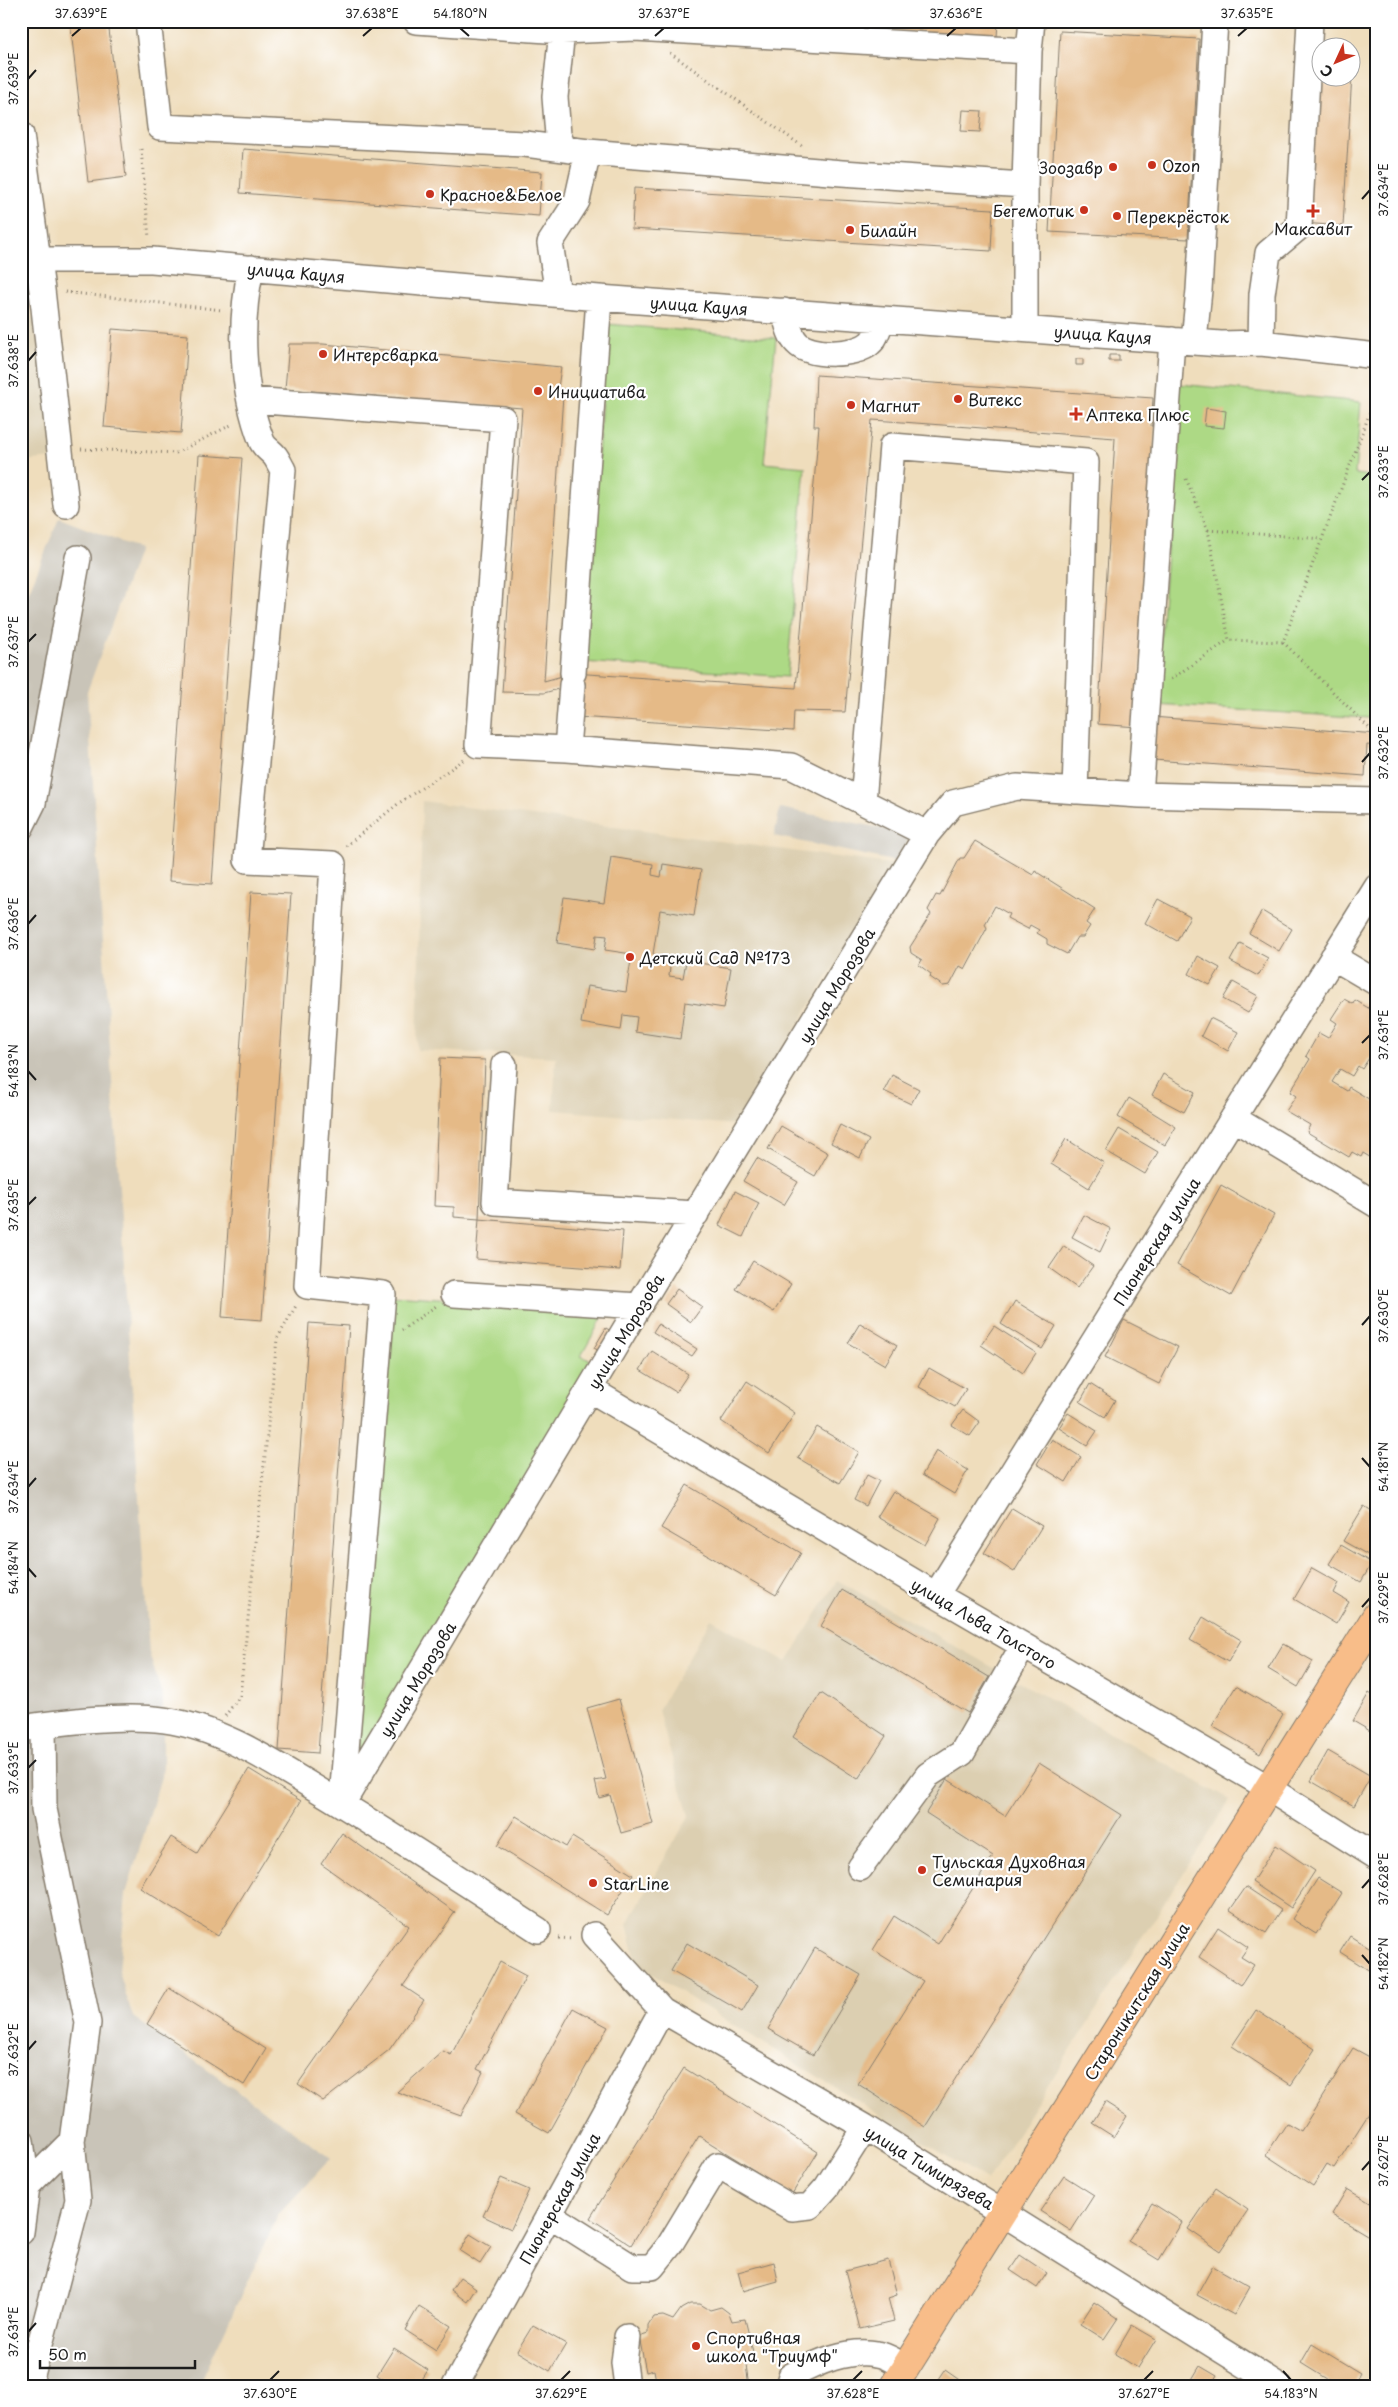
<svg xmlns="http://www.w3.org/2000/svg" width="1398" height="2407" viewBox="0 0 1398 2407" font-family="'Playpen Sans',sans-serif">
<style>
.built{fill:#dccfb1}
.industrial{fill:#c9c4b8}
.green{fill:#add985;stroke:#647a50}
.building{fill:#e5ba87}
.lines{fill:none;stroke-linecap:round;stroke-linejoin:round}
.minor-casing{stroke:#867c6c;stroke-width:28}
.major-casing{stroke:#867c6c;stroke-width:30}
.path{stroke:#867c6c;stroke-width:3;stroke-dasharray:1 4;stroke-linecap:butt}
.minor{stroke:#fff;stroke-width:25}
.major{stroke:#f8bd89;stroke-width:28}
.ticks{fill:none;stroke:#1c1c1c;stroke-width:2}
.poi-dot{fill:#c8321e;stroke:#fff;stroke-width:2}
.labels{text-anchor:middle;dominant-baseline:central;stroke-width:4.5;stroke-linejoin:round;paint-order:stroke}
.poi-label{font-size:16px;fill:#1c1c1c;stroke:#fff;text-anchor:start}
.street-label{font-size:16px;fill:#1c1c1c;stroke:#fff}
.neatline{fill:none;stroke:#1c1c1c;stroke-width:2}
.ticks-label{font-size:12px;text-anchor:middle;fill:#1c1c1c}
</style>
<rect width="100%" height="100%" fill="#fff"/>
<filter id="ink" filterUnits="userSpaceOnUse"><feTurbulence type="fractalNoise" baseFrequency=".02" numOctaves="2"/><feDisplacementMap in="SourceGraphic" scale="10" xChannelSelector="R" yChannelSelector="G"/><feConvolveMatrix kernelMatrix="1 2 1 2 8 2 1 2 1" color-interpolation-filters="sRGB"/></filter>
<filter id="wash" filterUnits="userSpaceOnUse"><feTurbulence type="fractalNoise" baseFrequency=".0096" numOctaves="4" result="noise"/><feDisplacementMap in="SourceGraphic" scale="20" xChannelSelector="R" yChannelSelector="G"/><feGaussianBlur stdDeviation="1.12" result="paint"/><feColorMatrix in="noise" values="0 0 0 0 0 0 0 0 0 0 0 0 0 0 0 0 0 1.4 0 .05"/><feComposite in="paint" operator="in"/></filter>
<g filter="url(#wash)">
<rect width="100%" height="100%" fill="#efddbc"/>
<path class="built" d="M36,317L54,458L21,461V319Z
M422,801L896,865L737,1125L553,1110L556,1057L417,1050Z
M837,1580L1230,1800L987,2181L637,1965L627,1924L689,1816L658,1710L711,1619L787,1662Z"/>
<path class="industrial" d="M59,518L139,549L87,692L149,1653L163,1698V1770L126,1894L119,1972L133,2017L331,2158L278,2215L199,2386H21V611Z
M780,808L911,834L898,862L774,836Z"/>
<path class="green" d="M607,324L776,338L764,463L805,467L787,677L584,662Z
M1179,384L1361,402L1355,474L1377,477V599L1369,718L1156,705Z
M391,1295L607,1309L581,1356L596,1363L356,1767Z"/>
<g id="blocks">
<path class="building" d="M70,21H108L126,177L88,182Z
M744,21H998L997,37Z
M1060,31L1199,39L1188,239L1049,232Z
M1311,71L1320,72V78H1350V74H1352L1343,226L1302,223Z
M963,110L982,111L980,132L961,131Z
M243,149L542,172L539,216L240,193Z
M634,188L993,209L991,251L632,229Z
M112,329L188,335L181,433L104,427Z
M289,344H323L561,367L557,395H563L544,681L573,673L796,688L819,426H814L816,375L1153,398L1151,426H1155L1138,716L1377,734V746L1367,745L1365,776L1154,760L1137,727L1098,724L1115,438L889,421L872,420L845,712L794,711L793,731L577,717L572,685L544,693L502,692L522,408L285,389Z
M1109,355H1119V361H1109Z
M1076,359H1083V365H1076Z
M1206,408L1226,411L1224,428L1204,426Z
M199,455L242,458L212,884L169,881Z
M975,841L1033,875L1035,871L1095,909L1086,923L1090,926L1083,937H1077L1067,954L1047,944V939L1037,933L1039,930L1030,925L1028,929L1007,918L1009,914L995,906L985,924L987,928L965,969L960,966L950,985L943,986L930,977L931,974L919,965L922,960L911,953L910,947L931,914L928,910L936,895L940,896L960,858H964Z
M611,857L653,864L652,875L661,877L663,864L701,870L694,916L660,910L653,954L671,957L669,976L683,978L686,961L731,968L724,1008L685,1002L680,1039L635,1032L637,1017L623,1015L621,1030L581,1023L587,986L626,992L632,954L605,950L607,936L597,935L595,949L557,943L564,897L604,903Z
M251,892L291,894L262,1320L222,1317Z
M1158,899L1190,916L1177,941L1145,923Z
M1262,911L1292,929L1279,951L1249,933Z
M1240,943L1268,958L1258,976L1230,961Z
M1198,956L1220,968L1210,985L1189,974Z
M1233,982L1258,996L1248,1013L1223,999Z
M1344,999L1353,1004L1355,1000L1370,1009L1372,1006L1377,1009V1058L1375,1061L1369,1058L1362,1069L1358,1066L1352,1076L1340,1069L1332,1082L1347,1091L1349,1087L1377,1104V1167L1371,1164L1373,1159L1363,1153L1361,1157L1352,1152L1349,1157L1307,1132L1310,1125L1286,1111L1296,1096L1290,1092L1310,1059L1306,1056L1319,1033L1328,1038L1337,1023L1331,1019Z
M1210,1018L1238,1032L1228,1051L1201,1036Z
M440,1058L485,1060L479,1219L454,1217V1207L434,1206Z
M1163,1074L1195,1092L1184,1112L1152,1095Z
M892,1075L919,1089L911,1104L884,1091Z
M1129,1098L1176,1127L1165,1145L1118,1117Z
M840,1125L869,1140L860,1158L831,1143Z
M781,1126L828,1153L815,1176L768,1149Z
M1119,1129L1158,1152L1145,1174L1106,1151Z
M1066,1139L1104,1163L1089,1188L1051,1164Z
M757,1158L798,1182L784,1205L743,1181Z
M1221,1185L1274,1215L1231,1296L1177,1265Z
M735,1191L759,1203L743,1237L719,1225Z
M1084,1215L1111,1229L1100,1252L1072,1237Z
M479,1219L623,1231L620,1270L476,1259Z
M1064,1246L1093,1266L1077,1288L1049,1268Z
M753,1261L791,1284L774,1312L736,1289Z
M677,1289L702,1307L691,1322L666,1304Z
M1015,1301L1056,1326L1042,1349L1001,1324Z
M1124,1320L1178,1347L1159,1384L1105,1357Z
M309,1323L349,1326L318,1753L279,1750Z
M860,1323L897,1345L885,1365L848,1343Z
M658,1324L697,1349L692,1356L653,1332Z
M994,1326L1036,1353L1023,1373L981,1345Z
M606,1328L614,1333L603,1353L594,1348Z
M652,1351L688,1374L676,1392L640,1370Z
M929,1368L966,1389L955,1407L919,1387Z
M747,1381L795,1413L769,1453L721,1421Z
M1090,1384L1115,1400L1105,1417L1080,1402Z
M963,1410L980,1422L970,1436L952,1425Z
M1068,1413L1097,1431L1087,1446L1059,1428Z
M817,1427L859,1452L840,1483L798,1458Z
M1052,1439L1081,1457L1066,1482L1037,1464Z
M936,1451L968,1470L954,1494L922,1475Z
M867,1475L879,1481L866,1506L854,1500Z
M687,1485L801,1553L776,1595L661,1528Z
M893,1491L940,1518L925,1545L877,1517Z
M1364,1506L1377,1514V1560L1343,1541Z
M1012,1508L1042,1526L1014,1572L984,1553Z
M1341,1545L1372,1563L1361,1582L1329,1564Z
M1312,1568L1339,1583L1334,1593L1349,1602L1336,1624L1294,1599Z
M842,1590L989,1677L968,1713L821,1626Z
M1203,1617L1241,1640L1228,1662L1190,1640Z
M1283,1644L1313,1661L1298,1687L1268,1669Z
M1236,1686L1283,1714L1260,1754L1212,1726Z
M821,1693L886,1736L858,1779L793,1737Z
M1369,1693L1377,1698V1735L1353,1721Z
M619,1699L653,1824L621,1833L610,1795L599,1798L595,1781L606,1779L587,1708Z
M1328,1751L1371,1776L1354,1806L1311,1781Z
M1039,1763L1121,1815L925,2127L858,2084L923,1981L873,1950L894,1916L938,1944L993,1856L926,1813L947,1779L1005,1816Z
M249,1769L301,1801L218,1936L140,1888L171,1837L197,1853Z
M516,1816L566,1847L572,1837L633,1875L607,1915L497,1846Z
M342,1833L455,1912L403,1986L424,2000L389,2050L323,2101L298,2084L409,1926L321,1864Z
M1276,1845L1315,1871L1291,1908L1252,1882Z
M1318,1878L1342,1893L1316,1934L1292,1919Z
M1246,1887L1281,1910L1266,1933L1230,1910Z
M1218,1927L1248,1947L1241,1957L1254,1965L1241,1985L1199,1957Z
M1350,1936L1377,1953V1961L1370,1971L1340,1952Z
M687,1943L758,1985L742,2012L671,1971Z
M815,1948L861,1975L813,2055L768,2029Z
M500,1962L526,1976L477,2069L483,2072L461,2115L397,2092L443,2051L451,2055Z
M169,1988L266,2049L244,2085L147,2024Z
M573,2008L608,2027L549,2133L515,2114Z
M1256,2010L1315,2049L1291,2085L1232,2046Z
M1353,2048L1377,2061V2109L1373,2107L1334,2168L1327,2164L1313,2186L1266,2155L1287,2123L1301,2131Z
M684,2068L818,2152L792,2194L699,2136L631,2245L590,2218Z
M1105,2102L1127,2116L1114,2137L1092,2123Z
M1064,2176L1094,2195L1071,2231L1040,2211Z
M501,2178L529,2190L511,2229L483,2216Z
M1216,2188L1248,2210L1220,2251L1188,2229Z
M1347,2189L1377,2207V2241L1332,2214Z
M1152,2203L1182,2222L1159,2260L1128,2241Z
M470,2234L491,2247L480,2264L460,2251Z
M1020,2255L1047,2273L1037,2288L1010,2270Z
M888,2260L897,2295L888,2298L894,2321L860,2329L845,2271Z
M774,2262L778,2281L743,2291L738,2272Z
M1213,2266L1250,2287L1234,2315L1197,2295Z
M460,2277L476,2288L467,2302L451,2290Z
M1094,2302L1118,2318L1104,2339L1080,2324Z
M690,2304H700L710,2310L721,2307L729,2313L732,2321L745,2319L754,2356L745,2358L749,2386H657L654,2370L646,2372L639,2336L648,2333V2325L653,2317L663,2316L673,2320L681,2309Z
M419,2306L451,2326L436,2350L405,2330Z
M533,2325L566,2344L550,2371L517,2351Z
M1132,2325L1156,2339L1138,2368L1115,2354Z
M1312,2344L1360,2373L1353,2386H1338L1301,2363Z
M394,2348L428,2370L418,2386H394L377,2375Z
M1200,2366L1217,2376L1211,2386H1188Z
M945,2370L968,2386L935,2385Z"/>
</g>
</g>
<g filter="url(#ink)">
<use href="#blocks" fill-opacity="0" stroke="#867c6c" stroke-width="1"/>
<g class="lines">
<g class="minor-casing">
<path id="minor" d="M148,21L160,127L525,144L588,152L842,173L1025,185
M416,21L562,31L635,28L1029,51L1025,185V328
M1029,51L1032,21
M21,135L42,290L66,505
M564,149L558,135L555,97L562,31L571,21
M21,260H152L599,298L1221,344L1261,343L1377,356
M251,268C239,324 241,388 262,442C265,448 271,451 275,456C278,460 280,465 283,470L247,860L333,864L307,1286L383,1294L342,1799
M558,294L550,243L577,201L588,152
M784,311C787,321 789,335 797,343C810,357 856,356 870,343C876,338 879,326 882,319
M1194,341L1199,290L1215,21
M1261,343L1262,294L1268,253L1299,227L1310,21
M251,400L503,419L478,745L567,749L791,766L927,834L639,1306L342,1804
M573,673L599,298
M567,749L572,685
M1140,795L1172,340
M863,802L892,446L1086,462L1075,791
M21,827L33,803L78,558
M927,834L953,803L1017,787L1140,795L1377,801
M1333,957L1377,983
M504,1065L495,1202L696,1214
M1233,1118L1377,1205
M454,1294L639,1306
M591,1390L936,1595L1255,1780L1377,1857
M936,1595L1377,887
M21,1728C64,1722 122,1714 164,1720C218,1727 269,1760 315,1788C390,1833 464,1882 538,1930
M860,1868L928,1775L962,1753L1023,1646
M594,1935L662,2010L865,2127L1279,2386
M21,2141L27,2186L21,2232
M27,2186L72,2141L88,2023L44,1809L43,1725
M550,2215L632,2267H652L669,2246L718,2165L792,2208L810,2206L827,2187L865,2127
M29,2386L78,2200L72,2141
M455,2386L662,2010
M627,2386L624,2363L627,2337
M788,2386L791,2376C816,2363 848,2348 877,2354C887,2355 897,2363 906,2367"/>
</g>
<g class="major-casing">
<path id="major" d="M894,2386L1377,1615"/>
</g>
<path class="path" d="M670,53L802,146
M141,149L149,238
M65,292L222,310
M81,449L176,453L233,424
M1186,479L1208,530L1229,640L1283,642L1377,394
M1208,530L1322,539
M1283,642L1375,734L1377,752
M1171,679L1229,640
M346,846L399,803L464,760
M402,1330L436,1306
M225,1716L240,1696L277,1339L297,1304
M559,1938L573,1939"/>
<use href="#minor" class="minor"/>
<use href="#major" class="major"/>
</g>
</g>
<path class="ticks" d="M460,28L469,36M72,36L81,28M363,36L372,28M655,36L664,28M947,36L956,28M1238,36L1247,28M28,79L36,70M1362,199L1370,190M28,361L36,352M1362,480L1370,472M28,642L36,634M1362,762L1370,753M28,924L36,915M1362,1043L1370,1035M28,1071L36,1080M28,1205L36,1197M1362,1325L1370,1316M1362,1458L1370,1467M28,1487L36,1478M28,1568L36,1577M1362,1607L1370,1598M28,1768L36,1760M1362,1888L1370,1879M1362,1955L1370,1964M28,2050L36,2041M1362,2170L1370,2161M28,2332L36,2323M1283,2371L1291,2380M270,2380L279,2371M561,2380L570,2371M853,2380L862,2371M1144,2380L1153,2371"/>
<g class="poi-dot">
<circle cx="1152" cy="165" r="5"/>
<circle cx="1113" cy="167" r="5"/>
<circle cx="430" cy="194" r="5"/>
<circle cx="1084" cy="210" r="5"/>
<path d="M1310.5 203.5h5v5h5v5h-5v5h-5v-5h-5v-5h5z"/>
<circle cx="1117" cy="216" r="5"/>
<circle cx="850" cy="230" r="5"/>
<circle cx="323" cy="354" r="5"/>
<circle cx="538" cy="391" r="5"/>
<circle cx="958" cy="399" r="5"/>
<circle cx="851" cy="405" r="5"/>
<path d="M1073.5 406.5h5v5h5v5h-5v5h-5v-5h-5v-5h5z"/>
<circle cx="630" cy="957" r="5"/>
<circle cx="922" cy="1870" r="5"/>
<circle cx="593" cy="1883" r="5"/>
<circle cx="696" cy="2346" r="5"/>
</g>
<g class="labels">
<g class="poi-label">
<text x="1162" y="165">Ozon</text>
<text x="1103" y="167" text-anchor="end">Зоозавр</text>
<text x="440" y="194">Красное&amp;Белое</text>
<text x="1074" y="210" text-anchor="end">Бегемотик</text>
<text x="1127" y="216">Перекрёсток</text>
<text x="1313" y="228" text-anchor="middle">Максавит</text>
<text x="860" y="230">Билайн</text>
<text x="333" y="354">Интерсварка</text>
<text x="548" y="391">Инициатива</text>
<text x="968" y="399">Витекс</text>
<text x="861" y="405">Магнит</text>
<text x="1086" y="414">Аптека Плюс</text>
<text x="640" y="957">Детский Сад №173</text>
<text x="932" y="1861">Тульская Духовная<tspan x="932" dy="18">Семинария</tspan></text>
<text x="603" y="1883">StarLine</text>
<text x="706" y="2337">Спортивная<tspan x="706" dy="18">школа "Триумф"</tspan></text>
</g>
<g class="street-label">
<text transform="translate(296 272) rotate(5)">улица Кауля</text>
<text transform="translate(699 305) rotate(4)">улица Кауля</text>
<text transform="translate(1103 334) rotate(4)">улица Кауля</text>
<text transform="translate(836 985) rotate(-59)">улица Морозова</text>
<text transform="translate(1156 1241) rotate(-58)">Пионерская улица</text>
<text transform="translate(625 1331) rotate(-59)">улица Морозова</text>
<text transform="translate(984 1623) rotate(30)">улица Льва Толстого</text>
<text transform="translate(417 1679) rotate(-59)">улица Морозова</text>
<text transform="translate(1136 2001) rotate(-58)">Староникитская улица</text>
<text transform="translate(930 2167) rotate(31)">улица Тимирязева</text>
<text transform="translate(559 2198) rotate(-61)">Пионерская улица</text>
</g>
</g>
<rect width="1398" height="2407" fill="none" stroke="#fff" stroke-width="55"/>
<g transform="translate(1336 62) rotate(226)"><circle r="24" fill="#ffffff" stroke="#a4a4a4"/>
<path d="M0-4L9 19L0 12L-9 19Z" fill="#c8321e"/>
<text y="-8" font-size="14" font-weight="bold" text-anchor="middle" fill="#1c1c1c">С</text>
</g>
<path d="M40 2360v8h155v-8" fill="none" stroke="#1c1c1c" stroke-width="2.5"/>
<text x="48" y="2360" font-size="15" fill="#1c1c1c" stroke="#ffffff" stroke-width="4" paint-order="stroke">50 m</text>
<rect x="28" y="28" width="1342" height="2352" class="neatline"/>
<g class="ticks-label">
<text x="81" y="18">37.639°E</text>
<text x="372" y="18">37.638°E</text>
<text x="460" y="18">54.180°N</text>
<text x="664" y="18">37.637°E</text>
<text x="956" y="18">37.636°E</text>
<text x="1247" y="18">37.635°E</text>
<text transform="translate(14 79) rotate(-90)" y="4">37.639°E</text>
<text transform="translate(1384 190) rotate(-90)" y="4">37.634°E</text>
<text transform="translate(14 361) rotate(-90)" y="4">37.638°E</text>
<text transform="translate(1384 472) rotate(-90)" y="4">37.633°E</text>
<text transform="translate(14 642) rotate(-90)" y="4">37.637°E</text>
<text transform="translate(1384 753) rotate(-90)" y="4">37.632°E</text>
<text transform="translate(14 924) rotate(-90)" y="4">37.636°E</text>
<text transform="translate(1384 1035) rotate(-90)" y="4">37.631°E</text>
<text transform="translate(14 1071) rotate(-90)" y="4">54.183°N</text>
<text transform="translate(14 1205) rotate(-90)" y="4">37.635°E</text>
<text transform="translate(1384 1316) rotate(-90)" y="4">37.630°E</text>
<text transform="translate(1384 1467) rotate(-90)" y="4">54.181°N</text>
<text transform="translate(14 1487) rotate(-90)" y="4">37.634°E</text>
<text transform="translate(14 1568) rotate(-90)" y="4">54.184°N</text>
<text transform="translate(1384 1598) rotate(-90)" y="4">37.629°E</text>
<text transform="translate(14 1768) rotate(-90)" y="4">37.633°E</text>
<text transform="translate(1384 1879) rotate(-90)" y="4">37.628°E</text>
<text transform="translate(1384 1964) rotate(-90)" y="4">54.182°N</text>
<text transform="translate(14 2050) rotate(-90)" y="4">37.632°E</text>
<text transform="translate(1384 2161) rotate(-90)" y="4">37.627°E</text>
<text transform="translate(14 2332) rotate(-90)" y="4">37.631°E</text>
<text x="270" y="2398">37.630°E</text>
<text x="561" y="2398">37.629°E</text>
<text x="853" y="2398">37.628°E</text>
<text x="1144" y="2398">37.627°E</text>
<text x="1291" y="2398">54.183°N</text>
</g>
</svg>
